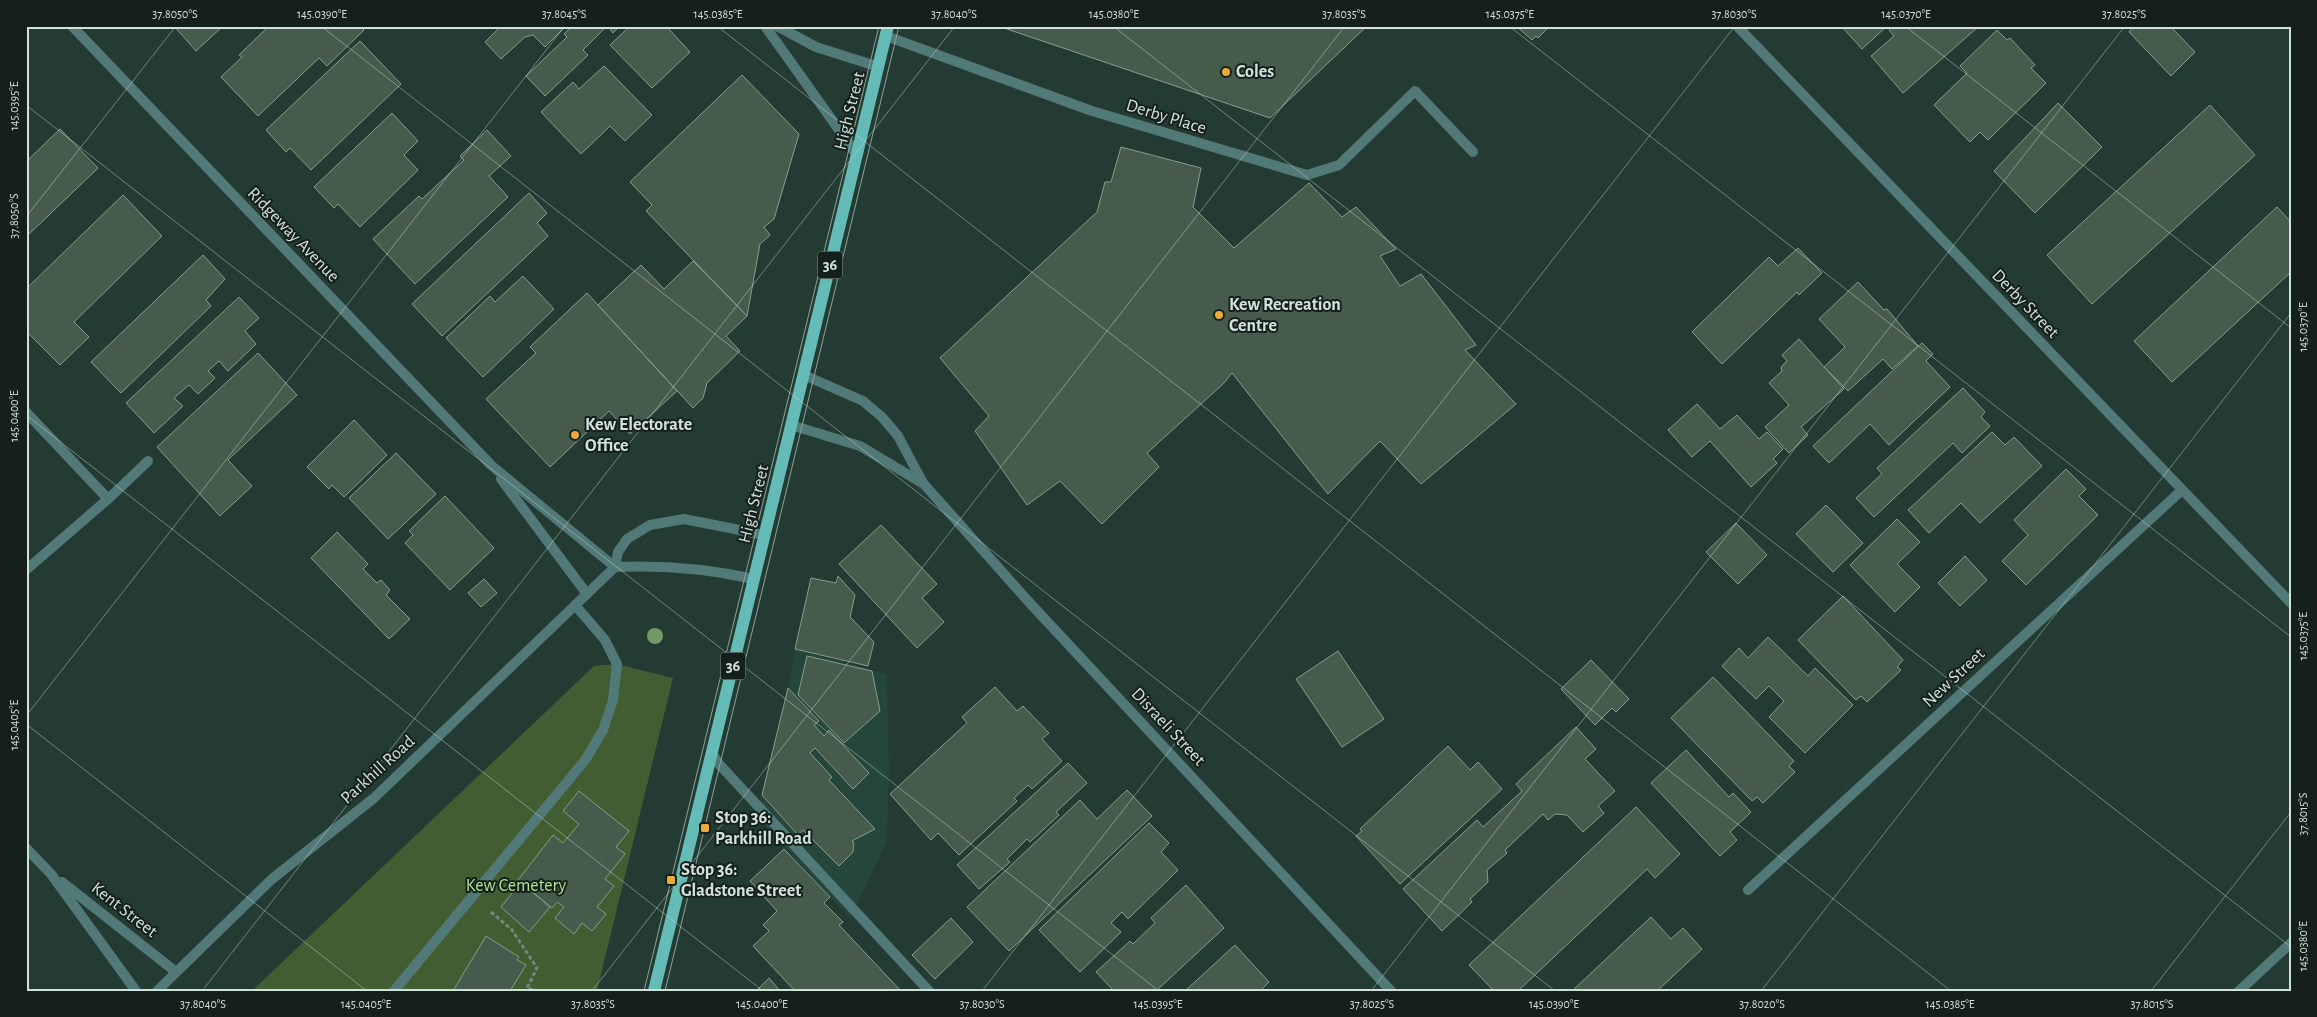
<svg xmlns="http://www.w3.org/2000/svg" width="2317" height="1017" viewBox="0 0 2317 1017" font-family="'Alegreya Sans',sans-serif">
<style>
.built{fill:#24463b}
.green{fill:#435d32}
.building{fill:#475b4c;stroke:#879d8d}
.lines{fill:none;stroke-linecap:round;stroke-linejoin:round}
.path{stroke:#738780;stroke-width:3;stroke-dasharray:4 2.5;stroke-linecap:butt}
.service{stroke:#517977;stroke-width:10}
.minor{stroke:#517977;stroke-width:10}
.tertiary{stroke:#517977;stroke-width:10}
.primary{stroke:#65bcb7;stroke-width:12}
.tram{stroke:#8fa29b;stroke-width:1}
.tree{fill:#719964}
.ticks{fill:none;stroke:#d2e1db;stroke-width:1;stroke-opacity:0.45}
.poi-dot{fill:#ebaa39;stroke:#15201c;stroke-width:2}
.labels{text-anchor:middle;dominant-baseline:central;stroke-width:4;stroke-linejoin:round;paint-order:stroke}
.shield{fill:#15201c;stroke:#99a7a2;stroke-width:1}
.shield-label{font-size:16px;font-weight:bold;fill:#d2e1db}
.poi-label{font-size:18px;font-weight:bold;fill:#d2e1db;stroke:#15201c;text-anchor:start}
.street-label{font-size:18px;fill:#d2e1db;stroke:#15201c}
.park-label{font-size:18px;fill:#b0e68d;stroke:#15201c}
.neatline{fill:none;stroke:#d2e1db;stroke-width:2}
.ticks-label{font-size:12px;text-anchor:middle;fill:#d2e1db}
</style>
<rect width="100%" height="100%" fill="#233b33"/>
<path class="built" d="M795,649L887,674L889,766L887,842L850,918L756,816L788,688Z"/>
<path class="green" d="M617,664L673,678L597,991H252L594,666Z"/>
<path class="building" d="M174,26H223L196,51Z
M269,26H360L364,30L327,66L319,58L258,116L221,77L242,57L239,55Z
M501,26H566L545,47L533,35L525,37L501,59L485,42Z
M572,26H607L583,50L588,55L545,96L526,76L567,37L564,34Z
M608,26H620L613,33Z
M630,26H666L690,52L652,88L610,45Z
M998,26H1367L1270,118Z
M1516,26H1550L1538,38L1536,36L1532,40Z
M1845,26H1887L1862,49L1843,28Z
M1893,26H1979L1903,93L1871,56L1894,36L1889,30Z
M2134,26H2170L2195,52L2171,76L2129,32Z
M1997,30L2007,40L2010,38L2035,65L2031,68L2046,83L1988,140L1980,132L1970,142L1934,105L1967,73L1960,66Z
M360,41L401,84L311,170L290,148L286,152L266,130Z
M604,66L652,115L625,141L610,126L581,154L541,112L573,82L579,89Z
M742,75L799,134L774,219L764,227L770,235L760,244L747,316L646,211L652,205L630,182Z
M2058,103L2102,147L2035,213L1994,171Z
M2210,105L2255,155L2092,304L2047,255Z
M392,113L418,141L404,155L418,170L360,227L338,204L334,208L314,187Z
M60,129L98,168L26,237V162Z
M487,130L511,156L489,176L508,197L415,284L373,239L419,196L422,199L464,160L460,156Z
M1121,147L1201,168L1193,207L1234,248L1309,183L1342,217L1356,207L1396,249L1380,256L1400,286L1421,274L1476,345L1465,350L1516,404L1421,484L1380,441L1328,494L1232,373L1223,384L1147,453L1159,467L1102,524L1060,481L1027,505L975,431L989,416L940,358L1097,212L1105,182H1111Z
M529,193L547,213L537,223L548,236L442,336L412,304Z
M123,195L162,236L74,322L89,337L60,365L26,331V289Z
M2277,207L2291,222V272L2172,382L2134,341Z
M1798,248L1822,273L1799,295L1797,292L1722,364L1692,332L1769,257L1778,266Z
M203,255L225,279L206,300L211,306L121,393L91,362Z
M693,261L747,316L726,336L740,351L707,383L703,398L693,408L598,305L641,265L664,289Z
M523,276L554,309L483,377L446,338L490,296L495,302Z
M1858,282L1884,310L1887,309L1918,346L1892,369L1883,359L1848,391L1824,367L1845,347L1819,319Z
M587,293L677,391L630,434L609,411L550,467L486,399L536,353L530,347Z
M239,297L259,318L245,331L256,344L228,371L219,361L208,371L215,378L198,394L189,385L174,398L183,406L154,433L126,403Z
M1799,339L1844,389L1801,427L1808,435L1789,453L1765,427L1789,405L1769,383L1782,371L1781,367L1787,361L1782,355Z
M1922,343L1933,354L1926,361L1950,387L1889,445L1870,424L1829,463L1813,446Z
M258,353L297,395L228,460L252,486L220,516L157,447Z
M1963,388L1985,412L1981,417L1990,426L1962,453L1953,443L1874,517L1856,498L1882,474L1877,468Z
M1697,404L1720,429L1737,415L1759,439L1767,432L1783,449L1773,459L1777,463L1751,487L1710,441L1692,457L1668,430Z
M354,420L387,455L344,497L332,485L329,489L307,467Z
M1992,432L2005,445L2014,437L2042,466L1980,523L1961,503L1929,533L1908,510Z
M396,453L436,494L388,539L349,498Z
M2066,469L2086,489L2079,496L2098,515L2026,585L2002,561L2028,535L2014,520Z
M445,496L494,548L450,590L405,543L413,535L409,531Z
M1826,505L1863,543L1833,572L1796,534Z
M1897,519L1920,542L1897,564L1920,587L1895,612L1850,565Z
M1736,523L1767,555L1738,584L1706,552Z
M881,525L937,584L922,598L944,622L917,648L839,564Z
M337,532L368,564L363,569L377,583L381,580L390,590L386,595L410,619L389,639L311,558Z
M1965,556L1987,580L1960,606L1938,583Z
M838,576L855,595L850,617L874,642L868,666L795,649L811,578L836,583Z
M484,579L497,593L481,607L468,593Z
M1843,596L1903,660L1897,667L1901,670L1867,702L1861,696L1856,700L1798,640Z
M1768,637L1808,676L1815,668L1853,705L1805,753L1769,717L1784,701L1769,686L1756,699L1722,666L1739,648L1748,658Z
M1338,651L1384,719L1342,747L1296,679Z
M807,656L872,671L880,711L844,743L798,695Z
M1591,660L1629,699L1616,712L1612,708L1595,725L1561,689Z
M1713,677L1794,761L1789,766L1795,772L1763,803L1757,797L1752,801L1671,718Z
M995,687L1017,711L1023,706L1049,733L1042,739L1062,761L1032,789L1028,785L1014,798L1017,801L959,855L938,833L931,840L890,794L967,723L962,717Z
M788,688L819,721L814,725L824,736L829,730L869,773L853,789L815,748L810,753L832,777L829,780L875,829L852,841L854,843L853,852L839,866L803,830L798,835L762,795Z
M1576,727L1596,749L1585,759L1615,791L1598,806L1604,813L1583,832L1567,815L1555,814L1548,820L1543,814L1505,850L1507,853L1487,870L1488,882L1470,899L1472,902L1442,931L1403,889L1477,820L1483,827L1522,791L1516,784Z
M1448,746L1470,770L1478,762L1502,789L1400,884L1356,836L1362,831L1360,829Z
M1686,750L1729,797L1733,793L1751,812L1730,832L1737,840L1720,856L1651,783Z
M1068,763L1087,783L1056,812L1059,815L1030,842L1027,839L1007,859L1010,862L979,889L957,865Z
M1127,790L1152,816L1009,951L967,907L1080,800L1097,819Z
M579,791L629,831L616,847L625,854L605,879L614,886L597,907L606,914L592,931L582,923L574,934L555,918L564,907L557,902L552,908L518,880L553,835L563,843L579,824L563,811Z
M1636,807L1680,854L1655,878L1647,869L1518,991H1494L1469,965Z
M1149,823L1169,843L1161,852L1178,870L1128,919L1122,912L1111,923L1121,932L1080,972L1039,930Z
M784,849L830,897L824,903L843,922L839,925L901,991H795L753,946L769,931L763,925L777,911L750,881Z
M518,880L550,907L529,932L501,907L513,892L510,890Z
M1186,885L1224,928L1156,991H1114L1096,972L1130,941L1133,944L1155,923L1151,918Z
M1651,917L1671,939L1683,928L1702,949L1657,991H1572Z
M951,918L973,942L935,979L912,955Z
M486,936L519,957L517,960L526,965L510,991H453Z
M1235,945L1269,982L1260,991H1185Z
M769,978L780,991H756Z"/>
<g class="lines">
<path class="path" d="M491,912L512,930L537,968L527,988L538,991"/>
<path class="service" d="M886,36L1092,111L1307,175L1339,165L1415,91L1473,152
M26,412L108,499L26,570
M108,499L148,461
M712,753L719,764L929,991
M394,991L586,759L603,730L613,700L617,664L605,640L575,605"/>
<path class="minor" d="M72,26L492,466L615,567
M765,26L857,155
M777,26L816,47L879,67
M1737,26L2291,603
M804,375L863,401L882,417L898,436L923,483L1028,601L1391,991
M791,425L860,446L922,483
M501,479L587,594
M26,848L51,874L136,991
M62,882L176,972
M1748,890L2182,490
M2239,991L2291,943"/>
<path class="tertiary" d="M615,567C661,565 709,569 754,579
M157,991L272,879L374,798L615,567L618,552L627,539L650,525L684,519L765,535"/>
<path class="primary" d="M654,991L888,26"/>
<path class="tram" d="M644,991L879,26
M665,991L899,26"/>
</g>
<circle class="tree" cx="655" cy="636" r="8"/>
<path class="ticks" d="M321,26L1555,991M717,26L1951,991M1113,26L2291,947M1509,26L2291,637M1905,26L2291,328M26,105L1159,991M26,217L176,26M26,415L763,991M26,716L565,26M26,724L367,991M202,991L955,26M592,991L1345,26M982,991L1735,26M1371,991L2125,26M1761,991L2291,313M2151,991L2291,812"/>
<g class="poi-dot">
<circle cx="1226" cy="72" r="5"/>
<circle cx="1219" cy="315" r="5"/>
<circle cx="575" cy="435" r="5"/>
<rect x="700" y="823" width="10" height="10" rx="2.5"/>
<rect x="666" y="875" width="10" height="10" rx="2.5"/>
</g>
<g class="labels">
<g class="shield">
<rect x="817.5" y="251.5" width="25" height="27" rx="4"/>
<rect x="720.5" y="652.5" width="25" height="27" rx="4"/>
</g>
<g class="shield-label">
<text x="830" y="265">36</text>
<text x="733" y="666">36</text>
</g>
<g class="poi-label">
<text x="1236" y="72">Coles</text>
<text x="1229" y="305">Kew Recreation<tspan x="1229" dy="21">Centre</tspan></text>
<text x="585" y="425">Kew Electorate<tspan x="585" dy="21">Office</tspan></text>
<text x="715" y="818">Stop 36:<tspan x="715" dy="21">Parkhill Road</tspan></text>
<text x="681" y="870">Stop 36:<tspan x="681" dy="21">Gladstone Street</tspan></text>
</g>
<g class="street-label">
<text transform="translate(850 111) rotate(-76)">High Street</text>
<text transform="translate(1166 117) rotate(17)">Derby Place</text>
<text transform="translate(293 235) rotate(46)">Ridgeway Avenue</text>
<text transform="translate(2025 304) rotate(46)">Derby Street</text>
<text transform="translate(754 504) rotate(-76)">High Street</text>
<text transform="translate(1954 678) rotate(-43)">New Street</text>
<text transform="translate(1168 727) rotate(47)">Disraeli Street</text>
<text transform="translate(378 770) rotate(-42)">Parkhill Road</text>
<text transform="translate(124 910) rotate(38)">Kent Street</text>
</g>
<g class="park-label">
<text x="516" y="886">Kew Cemetery</text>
</g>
</g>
<rect width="2317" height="1017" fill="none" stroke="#15201c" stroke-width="55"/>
<rect x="28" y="28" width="2262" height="962" class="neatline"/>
<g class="ticks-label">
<text x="175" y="18">37.8050°S</text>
<text x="322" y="18">145.0390°E</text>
<text x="564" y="18">37.8045°S</text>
<text x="718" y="18">145.0385°E</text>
<text x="954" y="18">37.8040°S</text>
<text x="1114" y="18">145.0380°E</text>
<text x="1344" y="18">37.8035°S</text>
<text x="1510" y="18">145.0375°E</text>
<text x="1734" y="18">37.8030°S</text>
<text x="1906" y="18">145.0370°E</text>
<text x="2124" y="18">37.8025°S</text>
<text transform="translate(14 106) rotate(-90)" y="4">145.0395°E</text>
<text transform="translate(14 216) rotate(-90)" y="4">37.8050°S</text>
<text transform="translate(2303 327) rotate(-90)" y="4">145.0370°E</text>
<text transform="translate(14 416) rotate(-90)" y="4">145.0400°E</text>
<text transform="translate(2303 636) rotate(-90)" y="4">145.0375°E</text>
<text transform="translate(14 725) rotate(-90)" y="4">145.0405°E</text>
<text transform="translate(2303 814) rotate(-90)" y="4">37.8015°S</text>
<text transform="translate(2303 946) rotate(-90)" y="4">145.0380°E</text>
<text x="203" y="1008">37.8040°S</text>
<text x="366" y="1008">145.0405°E</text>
<text x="593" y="1008">37.8035°S</text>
<text x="762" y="1008">145.0400°E</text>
<text x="982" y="1008">37.8030°S</text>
<text x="1158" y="1008">145.0395°E</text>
<text x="1372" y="1008">37.8025°S</text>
<text x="1554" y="1008">145.0390°E</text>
<text x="1762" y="1008">37.8020°S</text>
<text x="1950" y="1008">145.0385°E</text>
<text x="2152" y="1008">37.8015°S</text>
</g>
</svg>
